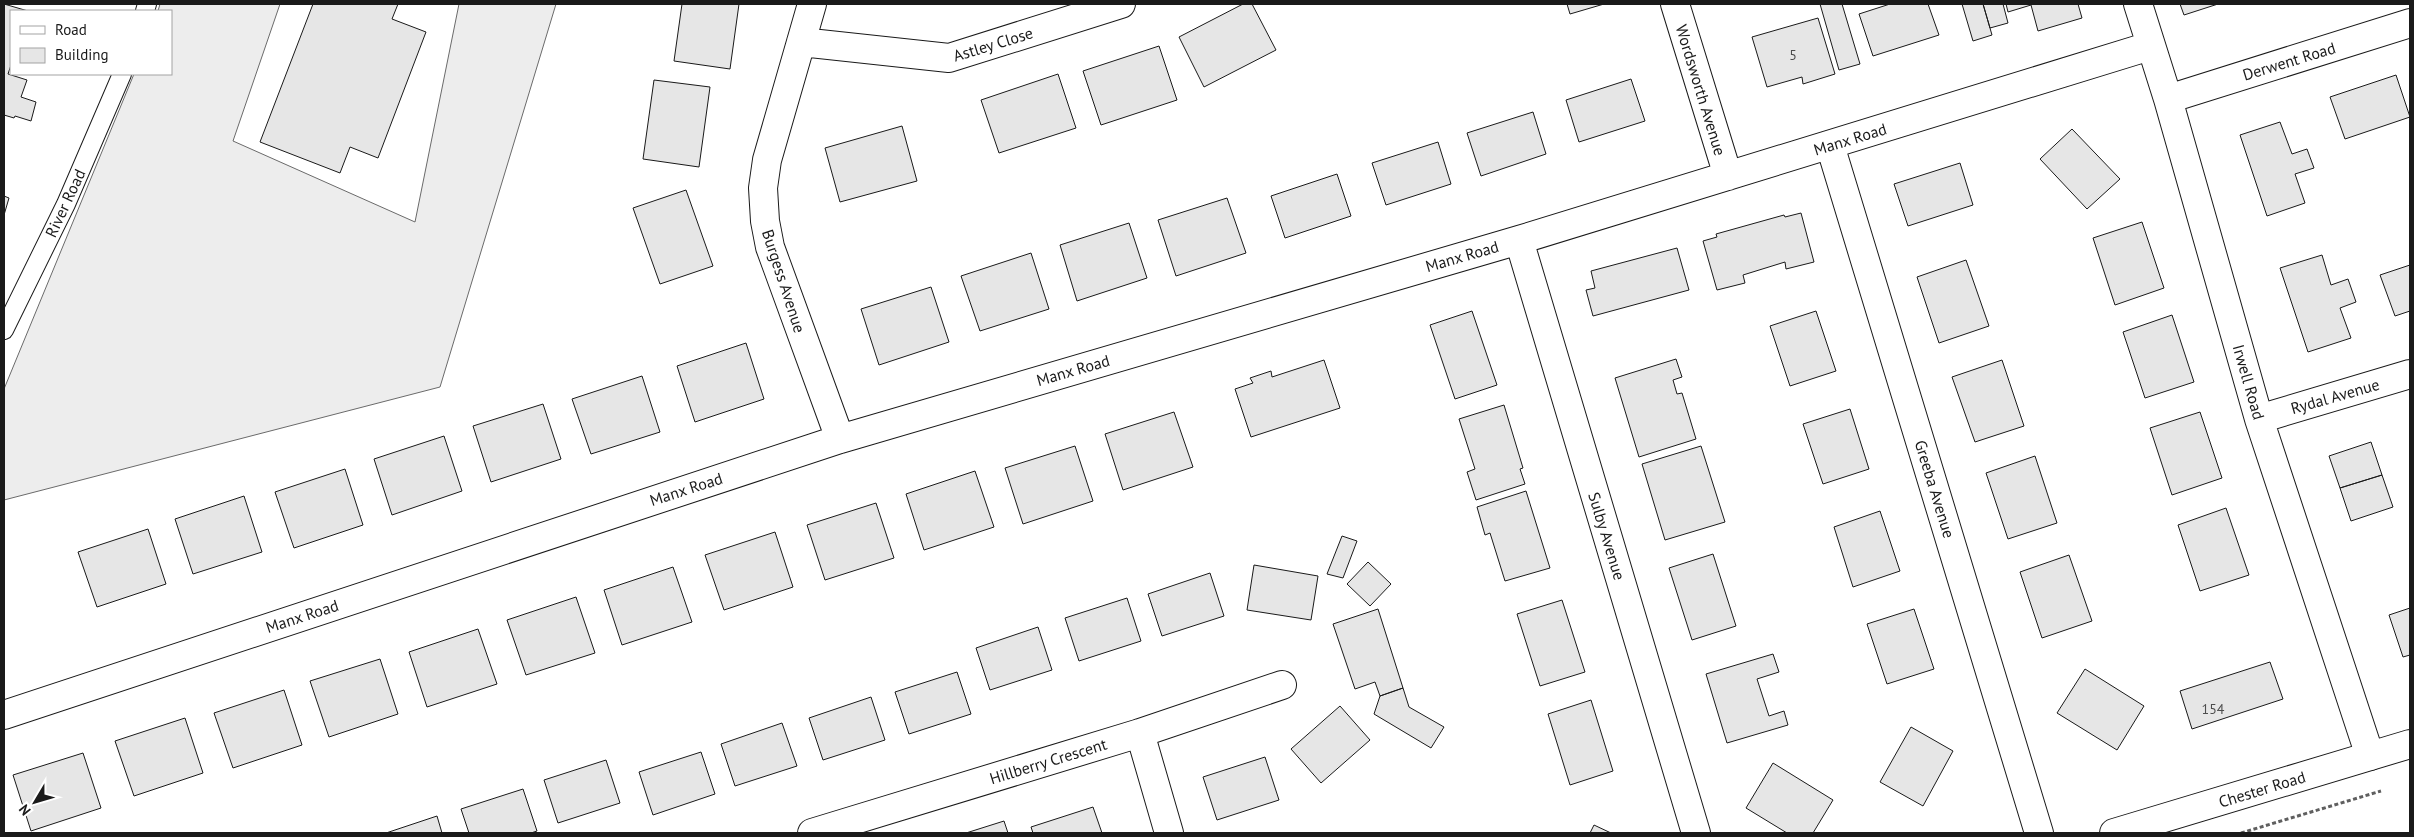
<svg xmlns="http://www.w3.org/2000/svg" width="2414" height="837" viewBox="0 0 2414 837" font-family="'PT Sans',sans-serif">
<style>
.built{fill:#ededed;stroke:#6a6a6a}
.building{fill:#e6e6e6;stroke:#1a1a1a}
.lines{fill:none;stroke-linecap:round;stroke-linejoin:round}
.service-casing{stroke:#1a1a1a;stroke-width:20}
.minor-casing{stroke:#1a1a1a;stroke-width:30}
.trunk-casing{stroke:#1a1a1a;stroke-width:30}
.path{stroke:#5f5f5f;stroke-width:3;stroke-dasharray:4 2.5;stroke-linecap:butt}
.service{stroke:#fff;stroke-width:18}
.minor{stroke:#fff;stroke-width:28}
.trunk{stroke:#fff;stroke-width:28}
.labels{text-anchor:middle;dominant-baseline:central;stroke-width:4;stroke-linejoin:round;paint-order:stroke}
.number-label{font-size:14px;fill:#4d4d4d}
.street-label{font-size:16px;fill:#1a1a1a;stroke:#fff}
</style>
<rect width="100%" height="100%" fill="#fff"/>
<path class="built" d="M160,4H280L233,141L415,222L459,4H556L440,387L4,500V389L134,74H171V11H158Z"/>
<path class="building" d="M4,4L28,11H11V65L8,74L27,80L21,97L36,102L31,121L15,116L14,118L4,115Z
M313,4H398L392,19L426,32L378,158L350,147L340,173L260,142Z
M682,4H739L730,69L674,61Z
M1243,4H1252L1276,50L1204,87L1179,37Z
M1567,4H1604L1570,14Z
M1820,4H1842L1860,64L1839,70Z
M1890,4H1928L1939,35L1873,56L1859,14Z
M1962,4H1983L1992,35L1973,41Z
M1983,4H2003L2008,23L1990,28Z
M2006,4H2078L2082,18L2038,31L2031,5L2008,12Z
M2180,4H2218L2184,15Z
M1818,18L1835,74L1803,84L1802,77L1767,87L1752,37Z
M1159,46L1177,100L1101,125L1083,71Z
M1058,74L1076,128L999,153L981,100Z
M2396,75L2410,117L2345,139L2330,97Z
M1631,79L1645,121L1579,142L1566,100Z
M654,80L710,87L699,167L643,159Z
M1533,112L1546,154L1481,176L1467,133Z
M2280,122L2292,154L2307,149L2314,168L2295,174L2305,203L2267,216L2240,135Z
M902,126L917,181L840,202L825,148Z
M2072,129L2120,179L2087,209L2040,159Z
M1438,142L1451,184L1386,205L1372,163Z
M1960,163L1973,205L1908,226L1894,184Z
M1337,174L1351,216L1285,238L1271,196Z
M686,190L713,266L660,284L633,208Z
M4,196L9,198L4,215Z
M1227,198L1246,253L1176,276L1158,220Z
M1801,213L1814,262L1786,269L1785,262L1743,275L1745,283L1717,290L1703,241L1717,237L1716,234L1784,215L1785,217Z
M2142,222L2164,288L2115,305L2093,238Z
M1129,223L1147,278L1077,301L1060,245Z
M1677,248L1689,290L1593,316L1586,290L1595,288L1591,271Z
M1031,253L1049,309L980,331L961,276Z
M2322,255L2331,285L2348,279L2356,302L2340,308L2351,338L2308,352L2280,268Z
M1966,260L1989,326L1939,343L1917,277Z
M2410,265V311L2395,316L2380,275Z
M931,287L949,342L879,365L861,309Z
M1472,311L1497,385L1455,399L1430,325Z
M1816,311L1836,371L1790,386L1770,326Z
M2172,315L2194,382L2145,398L2123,332Z
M746,343L764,399L695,422L677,366Z
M1676,359L1682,377L1673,380L1677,394L1682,393L1696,439L1639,457L1615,378Z
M1324,360L1340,408L1251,437L1235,389L1253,383L1250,378L1271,371L1272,377Z
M2002,360L2024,426L1975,442L1952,377Z
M642,376L660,432L591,454L572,399Z
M543,404L561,459L491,482L473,426Z
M1504,405L1523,468L1520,469L1525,484L1476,500L1467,472L1475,469L1459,419Z
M1850,409L1869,469L1823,484L1803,424Z
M1174,412L1193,467L1123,490L1105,434Z
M2200,412L2222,478L2172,495L2150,428Z
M444,436L462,491L392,515L374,459Z
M2371,442L2382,475L2340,488L2329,456Z
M1075,446L1093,501L1023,524L1005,468Z
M1701,446L1725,522L1665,540L1642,464Z
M2035,456L2057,523L2008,539L1986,473Z
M345,469L363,525L294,548L275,492Z
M975,471L994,527L924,550L906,494Z
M2382,475L2393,507L2351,521L2340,488Z
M1526,491L1550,568L1505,581L1490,533L1485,535L1477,507Z
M244,496L262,552L193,574L175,519Z
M876,503L894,558L825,580L807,525Z
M2226,508L2249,575L2200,591L2178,525Z
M1880,511L1900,571L1853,587L1834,527Z
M148,529L166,584L97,607L78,552Z
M775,532L793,587L724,610L705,555Z
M1342,536L1357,541L1343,578L1327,574Z
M1713,554L1736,626L1692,640L1669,568Z
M2069,555L2092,621L2042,638L2020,572Z
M1368,562L1391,584L1370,606L1347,584Z
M1254,565L1318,576L1311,620L1247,610Z
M673,567L692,622L622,645L604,590Z
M1210,573L1224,616L1162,636L1148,594Z
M576,597L595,653L526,675L507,620Z
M1127,598L1141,641L1079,661L1065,618Z
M1562,600L1585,672L1540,686L1517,614Z
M2410,608V655L2403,657L2389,615Z
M1378,609L1403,688L1380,696L1375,682L1355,689L1333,624Z
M1914,609L1934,669L1887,684L1867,624Z
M1038,627L1052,670L990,690L976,648Z
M478,629L497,684L427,707L409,652Z
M1773,654L1779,672L1757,679L1769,716L1784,711L1788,725L1727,743L1706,674Z
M380,659L398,714L329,737L310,681Z
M2270,662L2283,699L2192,729L2180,691Z
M2085,669L2144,706L2117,750L2057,713Z
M957,672L971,714L909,734L895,692Z
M1403,688L1409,707L1444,727L1431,748L1374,714L1380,696Z
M284,690L302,745L233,768L214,713Z
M871,697L885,740L823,760L809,718Z
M1591,700L1613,771L1570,785L1548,714Z
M1340,706L1370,740L1321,783L1291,749Z
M185,718L203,773L134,796L115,741Z
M782,723L797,766L735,786L721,744Z
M1911,727L1953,751L1923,806L1880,782Z
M701,752L715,794L653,815L639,772Z
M83,753L101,808L31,831L13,775Z
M1265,757L1279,800L1217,820L1203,777Z
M606,760L620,803L558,823L544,780Z
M1773,763L1833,800L1813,833H1787L1746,808Z
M523,789L537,831L531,833H469L461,809Z
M1093,807L1102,833H1033L1031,827Z
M437,816L442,833H386Z
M1004,821L1008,833H966Z
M1594,825L1611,833H1590Z"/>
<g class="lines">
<g class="service-casing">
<path id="service" d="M145,11L147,4
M4,330L66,204L122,74"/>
</g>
<g class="minor-casing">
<path id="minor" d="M812,4L767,160L763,188L765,221L770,247L840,439
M1675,4L1728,176
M2138,4L2168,99L2259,419L2370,756
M801,42L949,58L1121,4
M2168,99L2410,23
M1830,145L2039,833
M1519,240L1696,833
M2259,419L2410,374
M4,715L840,439L1519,240L2150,46
M1140,733L1169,833
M812,833L1140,733L1282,685"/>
</g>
<g class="trunk-casing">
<path id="trunk" d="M2114,833L2410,744"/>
</g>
<path class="path" d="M2241,833L2381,791"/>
<use href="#service" class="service"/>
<use href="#minor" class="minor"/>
<use href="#trunk" class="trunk"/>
</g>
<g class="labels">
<g class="number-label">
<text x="1793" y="55">5</text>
<text x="2213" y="709">154</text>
</g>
<g class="street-label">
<text transform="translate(993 44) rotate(-17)">Astley Close</text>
<text transform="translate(2289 61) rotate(-17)">Derwent Road</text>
<text transform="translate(1701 90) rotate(73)">Wordsworth Avenue</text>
<text transform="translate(1850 139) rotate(-17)">Manx Road</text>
<text transform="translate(65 203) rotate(-65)">River Road</text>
<text transform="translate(1462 256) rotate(-16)">Manx Road</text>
<text transform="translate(784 281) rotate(72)">Burgess Avenue</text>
<text transform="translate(1073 370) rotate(-16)">Manx Road</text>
<text transform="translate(2249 382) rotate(74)">Irwell Road</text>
<text transform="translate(2335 396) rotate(-16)">Rydal Avenue</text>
<text transform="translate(686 489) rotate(-18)">Manx Road</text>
<text transform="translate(1935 489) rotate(73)">Greeba Avenue</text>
<text transform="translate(1607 536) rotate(73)">Sulby Avenue</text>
<text transform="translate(302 616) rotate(-18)">Manx Road</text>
<text transform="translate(1048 761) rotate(-17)">Hillberry Crescent</text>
<text transform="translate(2262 789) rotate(-17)">Chester Road</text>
</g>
</g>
<rect width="2414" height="837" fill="none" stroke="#1a1a1a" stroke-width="10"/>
<rect x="10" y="10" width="162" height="65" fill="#ffffff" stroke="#a3a3a3"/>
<rect x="20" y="26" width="25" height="8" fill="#ffffff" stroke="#a3a3a3"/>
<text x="55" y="35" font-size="15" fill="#1a1a1a">Road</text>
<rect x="20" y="48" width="25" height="15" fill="#e6e6e6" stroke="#a3a3a3"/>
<text x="55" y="60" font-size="15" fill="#1a1a1a">Building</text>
<g transform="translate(35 802) rotate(232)" stroke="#ffffff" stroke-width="4" paint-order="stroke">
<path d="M0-4L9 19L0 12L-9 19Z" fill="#1a1a1a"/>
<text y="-8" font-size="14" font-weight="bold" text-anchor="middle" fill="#1a1a1a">N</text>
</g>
</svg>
